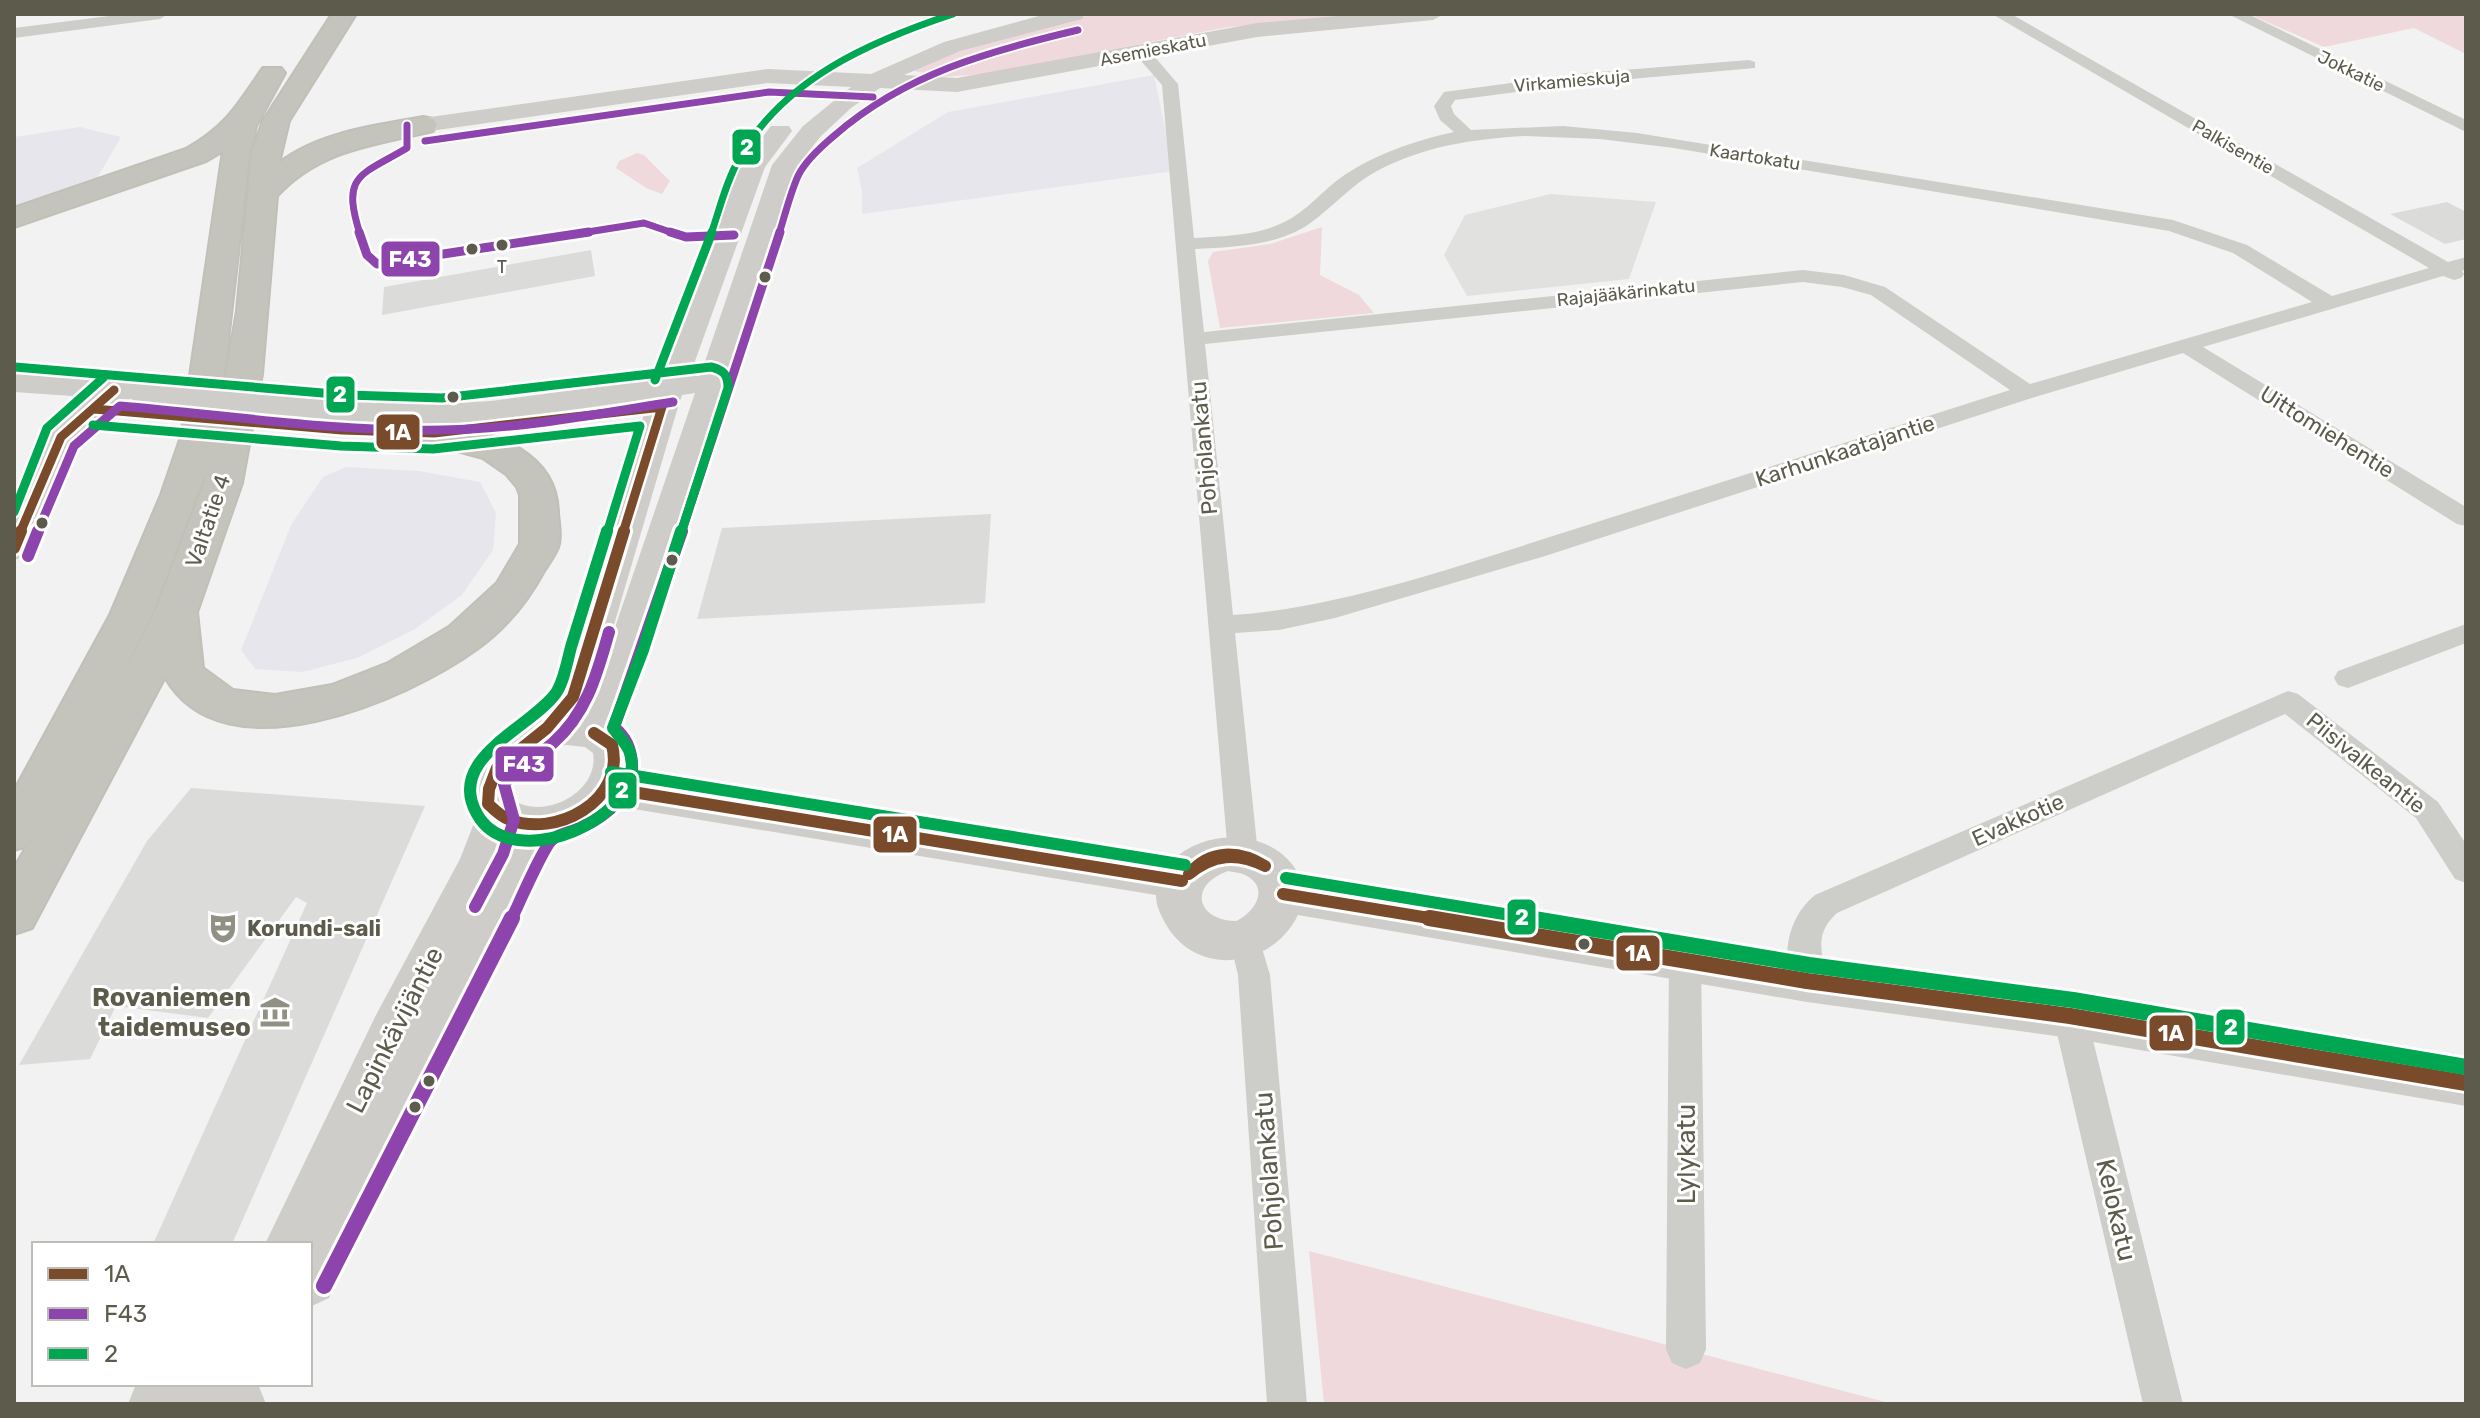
<svg xmlns="http://www.w3.org/2000/svg" width="2480" height="1418" viewBox="0 0 2480 1418" font-family="Rubik,sans-serif">
<style>
.commercial{fill:#e7e6ed}
.education{fill:#e1e1e0}
.green{fill:#efd9dd}
.building{fill:#dbdbda}
.lines{fill:none;stroke-linecap:round;stroke-linejoin:round}
.highway-casing{stroke:#c0c0b8;stroke-width:4}
.street{fill:#cdcdca;fill-rule:evenodd}
.secondary{fill:#cecdc9;fill-rule:evenodd}
.highway{fill:#c5c4bc;fill-rule:evenodd}
.secondary-bridge{stroke:#cecdc9;stroke-width:31}
.bus-1-far2-casing{stroke:#fff;stroke-width:14}
.bus-1-far1-casing{stroke:#fff;stroke-width:18}
.bus-1-casing{stroke:#fff;stroke-width:22}
.bus-2-far3-casing{stroke:#fff;stroke-width:11}
.bus-2-far2-casing{stroke:#fff;stroke-width:14}
.bus-2-far1-casing{stroke:#fff;stroke-width:18}
.bus-2-casing{stroke:#fff;stroke-width:22}
.bus-3-far3-casing{stroke:#fff;stroke-width:11}
.bus-3-far2-casing{stroke:#fff;stroke-width:14}
.bus-3-far1-casing{stroke:#fff;stroke-width:18}
.bus-3-casing{stroke:#fff;stroke-width:22}
.bus-1-far2{stroke:#7a4b2a;stroke-width:9}
.bus-1-far1{stroke:#7a4b2a;stroke-width:12}
.bus-1{stroke:#7a4b2a;stroke-width:16}
.bus-2-far3{stroke:#8e44ad;stroke-width:7}
.bus-2-far2{stroke:#8e44ad;stroke-width:9}
.bus-2-far1{stroke:#8e44ad;stroke-width:12}
.bus-2{stroke:#8e44ad;stroke-width:16}
.bus-3-far3{stroke:#00a651;stroke-width:7}
.bus-3-far2{stroke:#00a651;stroke-width:9}
.bus-3-far1{stroke:#00a651;stroke-width:12}
.bus-3{stroke:#00a651;stroke-width:16}
.bus-dot{fill:#5d5b4b;stroke:#fff;stroke-width:3}
.labels{text-anchor:middle;dominant-baseline:central;stroke-width:6;stroke-linejoin:round;paint-order:stroke}
.far-street-label{font-size:18px;fill:#5d5b4b;stroke:#fff}
.far-bus-label{font-size:18px;fill:#5d5b4b;stroke:#fff}
.street-label{font-size:22px;fill:#5d5b4b;stroke:#fff}
.poi-label{font-size:22px;font-weight:bold;fill:#5d5b4b;stroke:#fff;text-anchor:start}
.near-poi-label{font-size:26px;font-weight:bold;fill:#5d5b4b;stroke:#fff;text-anchor:end}
.near-street-label{font-size:26px;fill:#5d5b4b;stroke:#fff}
.line-badge{stroke:#fff;stroke-width:3}
.badge-label{font-size:22px;text-anchor:middle;font-weight:bold;fill:#fff}
</style>
<rect width="100%" height="100%" fill="#f2f2f2"/>
<path class="commercial" d="M1154,75L1174,171L862,214V191L857,168L948,112Z
M80,127L121,137L93,185L14,209V137Z
M346,467L419,471L480,482L496,513L493,550L462,595L415,629L357,658L302,672L255,669L241,650L291,525L323,477Z"/>
<path class="education" d="M1550,194L1656,202L1629,279L1467,296L1444,255L1465,215Z"/>
<path class="green" d="M1095,14H1397L1228,27L987,74L940,77L914,71C959,39 1041,27 1095,14Z
M2249,14H2466V54L2414,28L2324,47Z
M637,153L644,155L670,181L662,194L646,188L616,168L619,161Z
M619,222L618,229L496,248L498,242Z
M1322,227L1320,275L1359,295L1374,313L1220,328L1208,261L1213,252L1270,244Z
M1309,1251L1893,1404H1324Z"/>
<path class="building" d="M2447,202L2466,212V239L2445,244L2390,214Z
M591,250L595,276L382,315L384,287Z
M991,514L985,603L697,619L722,528Z
M191,788L425,806L232,1244H153L307,903L296,897L208,1018L116,1006L90,1059L19,1065L147,841Z"/>
<g class="lines">
<g class="highway-casing">
<path id="highway" d="M332,14H356L289,121L279,163C319,132 375,126 423,117L433,119L437,125L433,131C375,145 320,149 277,196L262,374L242,483L197,612L203,668L233,690L275,695L332,685L388,663L449,627L497,583L520,544V495L517,487L506,474L483,458L421,441L416,433L421,425C446,419 498,435 520,449C544,464 558,486 558,514C559,523 561,535 559,544C557,553 549,563 544,571C528,601 506,628 477,649C407,700 223,780 165,677L32,928L14,934V868L27,846L14,850V791L110,615L161,495L181,437L223,151L206,161L14,227V208L186,149C227,126 238,104 263,68H281L285,73L256,126L249,158L220,410L237,311L252,152L263,121ZM208,466L204,483L155,612L100,718L152,615Z"/>
</g>
<path class="street" d="M125,14H168L160,19L14,38V28Z
M1992,14H2011L2448,262L2466,257V269L2462,271L2464,274L2461,278L2454,280L2443,276L2203,347L2466,507V526L2457,524L2183,353L2035,397L1545,556L1335,618L1279,630L1235,633L1258,854L1254,863L1243,866L1232,863L1228,854L1162,85L1136,55V49H1148L1178,84L1194,238C1223,236 1253,236 1280,224C1304,214 1319,194 1339,179C1372,155 1414,141 1454,132L1440,120L1434,106L1444,92L1586,73L1749,60L1755,62V68L1586,83L1455,100L1451,106L1454,114L1471,130L1563,126L1637,133L2173,220L2247,245L2332,296L2429,268ZM1525,136L1600,139L1674,148L2169,231L2233,253L2312,302L2030,384L1885,287L1844,275L1803,270L1204,332L1195,249C1233,247 1277,246 1309,224C1333,207 1351,185 1377,171C1424,146 1473,139 1525,136ZM1803,282L1842,287L1871,295L2010,390C1865,436 1720,483 1575,529C1467,563 1345,607 1233,615L1205,344Z
M2228,14H2248L2466,120V132Z
M2466,624V643L2348,688L2338,685L2334,678L2338,671Z
M2288,691L2298,694L2438,802L2466,844V883L2455,879L2416,818L2285,714L1837,913C1806,941 1833,962 1819,991L1807,995L1795,991C1780,958 1787,918 1815,895Z
M1245,924L1256,928L1270,975L1307,1404H1267L1238,975L1229,938L1234,928Z
M1685,946L1697,950L1701,960L1706,1349L1700,1363L1686,1369L1672,1363L1666,1349L1669,960L1673,950Z
M2070,1001L2082,1005L2087,1016L2183,1404H2143L2053,1016L2058,1005Z"/>
<path class="secondary" d="M1046,14H1085L1082,19L960,51L904,75L957,78L1257,23L1361,14H1444L1433,20L1257,37L957,92L880,88L851,108L821,136L797,166L647,645L616,727C632,738 640,757 633,776L1172,861C1207,825 1280,830 1300,878L1807,960L2070,994L2466,1060V1106L2070,1038L1807,1002L1298,915C1270,971 1192,978 1163,919C1159,911 1156,904 1156,895L616,806L588,827L556,839L329,1298L310,1307V1244H265L376,1015L460,859L476,818C442,753 525,735 554,693L649,399L491,421L443,424L346,421L335,418L330,411L335,404L346,401L443,404L491,401L657,379L740,166L771,126H789L792,131L765,167L690,375L700,376L772,165L803,126L851,87L768,83L423,132L414,130L411,125L414,120L423,118L768,69L871,74L944,42ZM695,393L609,645L606,652L678,407L682,395ZM566,745L585,747L593,753C600,794 539,823 509,797C507,766 540,750 566,745ZM1228,871C1234,872 1242,873 1247,876C1270,889 1254,913 1236,921C1196,920 1188,885 1228,871Z
M14,374L130,382L141,384L146,391L141,398L122,400L76,441L43,528L27,556L14,560V512L45,437L87,397L14,392Z
M136,1384H258L266,1404H128Z"/>
<use href="#highway" class="highway"/>
<path class="secondary-bridge" d="M146,392L346,411"/>
<g class="bus-1-far2-casing">
<path id="bus-1-far2" d="M94,409L342,430L434,433L662,407L623,533
M20,533L61,437L114,390"/>
</g>
<g class="bus-1-far1-casing">
<path id="bus-1-far1" d="M14,548L21,531
M594,733L612,745C626,800 556,839 508,819C500,816 494,809 488,804L489,789L497,768L547,728L573,697L624,531
M608,788L1182,881
M1189,874C1210,849 1239,850 1265,866
M1189,874C1213,854 1237,852 1265,866
M1283,894L1441,920"/>
</g>
<g class="bus-1-casing">
<path id="bus-1" d="M1429,918L1807,981L2070,1016L2466,1083"/>
</g>
<g class="bus-2-far3-casing">
<path id="bus-2-far3" d="M425,141L769,92L873,97
M360,234C341,174 360,176 407,148V125
M575,234L644,223L676,234
M779,234C785,215 790,194 798,176C805,161 823,145 835,135C905,74 989,51 1078,30"/>
</g>
<g class="bus-2-far2-casing">
<path id="bus-2-far2" d="M359,232L367,255L377,264L589,232
M670,232L686,237L734,235
M37,533L74,446L120,406C227,415 335,432 443,430C520,429 597,414 673,402
M681,533L780,232"/>
</g>
<g class="bus-2-far1-casing">
<path id="bus-2-far1" d="M28,556L38,531
M475,907L503,854L514,820L504,784C517,767 536,758 553,743C587,713 597,674 609,632
M511,920C518,906 544,845 553,839C560,833 573,832 582,827C606,816 634,794 632,764C631,748 626,737 614,727L682,531"/>
</g>
<g class="bus-2-casing">
<path id="bus-2" d="M324,1286L512,918"/>
</g>
<g class="bus-3-far3-casing">
<path id="bus-3-far3" d="M711,234C720,208 726,182 739,159C783,79 871,41 953,14"/>
</g>
<g class="bus-3-far2-casing">
<path id="bus-3-far2" d="M15,367L347,395L442,398L711,367C724,370 728,375 728,388L681,533
M655,380L712,232
M93,425L341,446L433,449L640,426L607,533
M14,512L47,428L103,378"/>
</g>
<g class="bus-3-far1-casing">
<path id="bus-3-far1" d="M607,531C595,570 583,609 571,647C567,662 564,681 556,693C531,728 445,758 477,814C512,877 649,817 630,753C628,745 618,735 613,728L643,650L681,531
M611,772L1185,865
M1286,878L1540,920"/>
</g>
<g class="bus-3-casing">
<path id="bus-3" d="M1528,918L1809,965L2073,1000L2466,1067"/>
</g>
<use href="#bus-1-far2" class="bus-1-far2"/>
<use href="#bus-1-far1" class="bus-1-far1"/>
<use href="#bus-1" class="bus-1"/>
<use href="#bus-2-far3" class="bus-2-far3"/>
<use href="#bus-2-far2" class="bus-2-far2"/>
<use href="#bus-2-far1" class="bus-2-far1"/>
<use href="#bus-2" class="bus-2"/>
<use href="#bus-3-far3" class="bus-3-far3"/>
<use href="#bus-3-far2" class="bus-3-far2"/>
<use href="#bus-3-far1" class="bus-3-far1"/>
<use href="#bus-3" class="bus-3"/>
</g>
<defs>
<g id="theatre-bare" transform="scale(2.4)"><path d="M-5-5.5Q0-4 5-5.5V0Q5 5 0 6Q-5 5-5 0ZM-3.3-2.5H-1v1.5H-3.3ZM1-2.5H3.3v1.5H1ZM-2.8 1Q0 5.5 2.8 1Z" fill="#919085" stroke="#fff" stroke-width="2.5" paint-order="stroke"/></g>
<g id="museum-bare" transform="scale(2.4)"><path d="M0-6L6-3V-2H-6V-3ZM-5-1h2V3h-2ZM-1-1h2V3h-2ZM3-1h2V3H3ZM-6 4H6V6H-6Z" fill="#919085" stroke="#fff" stroke-width="2.5" paint-order="stroke"/></g>
</defs>
<g fill-rule="evenodd">
<use href="#theatre-bare" x="223" y="928"/>
<use href="#museum-bare" x="275" y="1012"/>
</g>
<g class="bus-dot">
<circle cx="502" cy="245" r="7"/>
<circle cx="472" cy="249" r="7"/>
<circle cx="765" cy="277" r="7"/>
<circle cx="453" cy="397" r="7"/>
<circle cx="42" cy="523" r="7"/>
<circle cx="672" cy="560" r="7"/>
<circle cx="1584" cy="944" r="7"/>
<circle cx="429" cy="1081" r="7"/>
<circle cx="415" cy="1107" r="7"/>
</g>
<g class="labels">
<g class="far-street-label">
<text transform="translate(1153 50) rotate(-11)">Asemieskatu</text>
<text transform="translate(2351 71) rotate(26)">Jokkatie</text>
<text transform="translate(1572 81) rotate(-5)">Virkamieskuja</text>
<text transform="translate(2233 147) rotate(30)">Palkisentie</text>
<text transform="translate(1755 157) rotate(9)">Kaartokatu</text>
<text transform="translate(1626 293) rotate(-6)">Rajajääkärinkatu</text>
</g>
<g class="far-bus-label">
<text x="502" y="267">T</text>
</g>
<g class="street-label">
<text transform="translate(2327 432) rotate(32)">Uittomiehentie</text>
<text transform="translate(1204 448) rotate(-95)">Pohjolankatu</text>
<text transform="translate(1845 451) rotate(-18)">Karhunkaatajantie</text>
<text transform="translate(208 521) rotate(-71)">Valtatie 4</text>
<text transform="translate(2366 763) rotate(39)">Piisivalkeantie</text>
<text transform="translate(2018 820) rotate(-24)">Evakkotie</text>
</g>
<g class="poi-label">
<text x="247" y="928">Korundi-sali</text>
</g>
<g class="near-poi-label">
<text x="251" y="997">Rovaniemen<tspan x="251" dy="30">taidemuseo</tspan></text>
</g>
<g class="near-street-label">
<text transform="translate(395 1030) rotate(-63)">Lapinkävijäntie</text>
<text transform="translate(1686 1154) rotate(-90)">Lylykatu</text>
<text transform="translate(1269 1171) rotate(-94)">Pohjolankatu</text>
<text transform="translate(2116 1210) rotate(77)">Kelokatu</text>
</g>
</g>
<g class="line-badge">
<rect x="731" y="128" width="31" height="38" rx="8" fill="#00a651"/>
<rect x="380" y="240" width="61" height="38" rx="8" fill="#8e44ad"/>
<rect x="325" y="375" width="31" height="39" rx="8" fill="#00a651"/>
<rect x="375" y="413" width="46" height="38" rx="8" fill="#7a4b2a"/>
<rect x="494" y="745" width="61" height="38" rx="8" fill="#8e44ad"/>
<rect x="607" y="771" width="31" height="39" rx="8" fill="#00a651"/>
<rect x="872" y="815" width="46" height="39" rx="8" fill="#7a4b2a"/>
<rect x="1506" y="898" width="31" height="38" rx="8" fill="#00a651"/>
<rect x="1615" y="934" width="46" height="38" rx="8" fill="#7a4b2a"/>
<rect x="2215" y="1008" width="31" height="38" rx="8" fill="#00a651"/>
<rect x="2148" y="1014" width="46" height="38" rx="8" fill="#7a4b2a"/>
</g>
<g class="badge-label">
<text x="747" y="155">2</text>
<text x="410" y="267">F43</text>
<text x="340" y="402">2</text>
<text x="398" y="440">1A</text>
<text x="524" y="772">F43</text>
<text x="622" y="798">2</text>
<text x="895" y="842">1A</text>
<text x="1522" y="925">2</text>
<text x="1638" y="961">1A</text>
<text x="2231" y="1035">2</text>
<text x="2171" y="1041">1A</text>
</g>
<rect width="2480" height="1418" fill="none" stroke="#5d5b4b" stroke-width="32"/>
<rect x="32" y="1242" width="280" height="144" fill="#ffffff" stroke="#bebdb7" stroke-width="2"/>
<rect x="48" y="1268" width="40" height="12" fill="#7a4b2a" stroke="#bebdb7" stroke-width="2"/>
<text x="104" y="1282" font-size="24" fill="#5d5b4b">1A</text>
<rect x="48" y="1308" width="40" height="12" fill="#8e44ad" stroke="#bebdb7" stroke-width="2"/>
<text x="104" y="1322" font-size="24" fill="#5d5b4b">F43</text>
<rect x="48" y="1348" width="40" height="12" fill="#00a651" stroke="#bebdb7" stroke-width="2"/>
<text x="104" y="1362" font-size="24" fill="#5d5b4b">2</text>
</svg>
